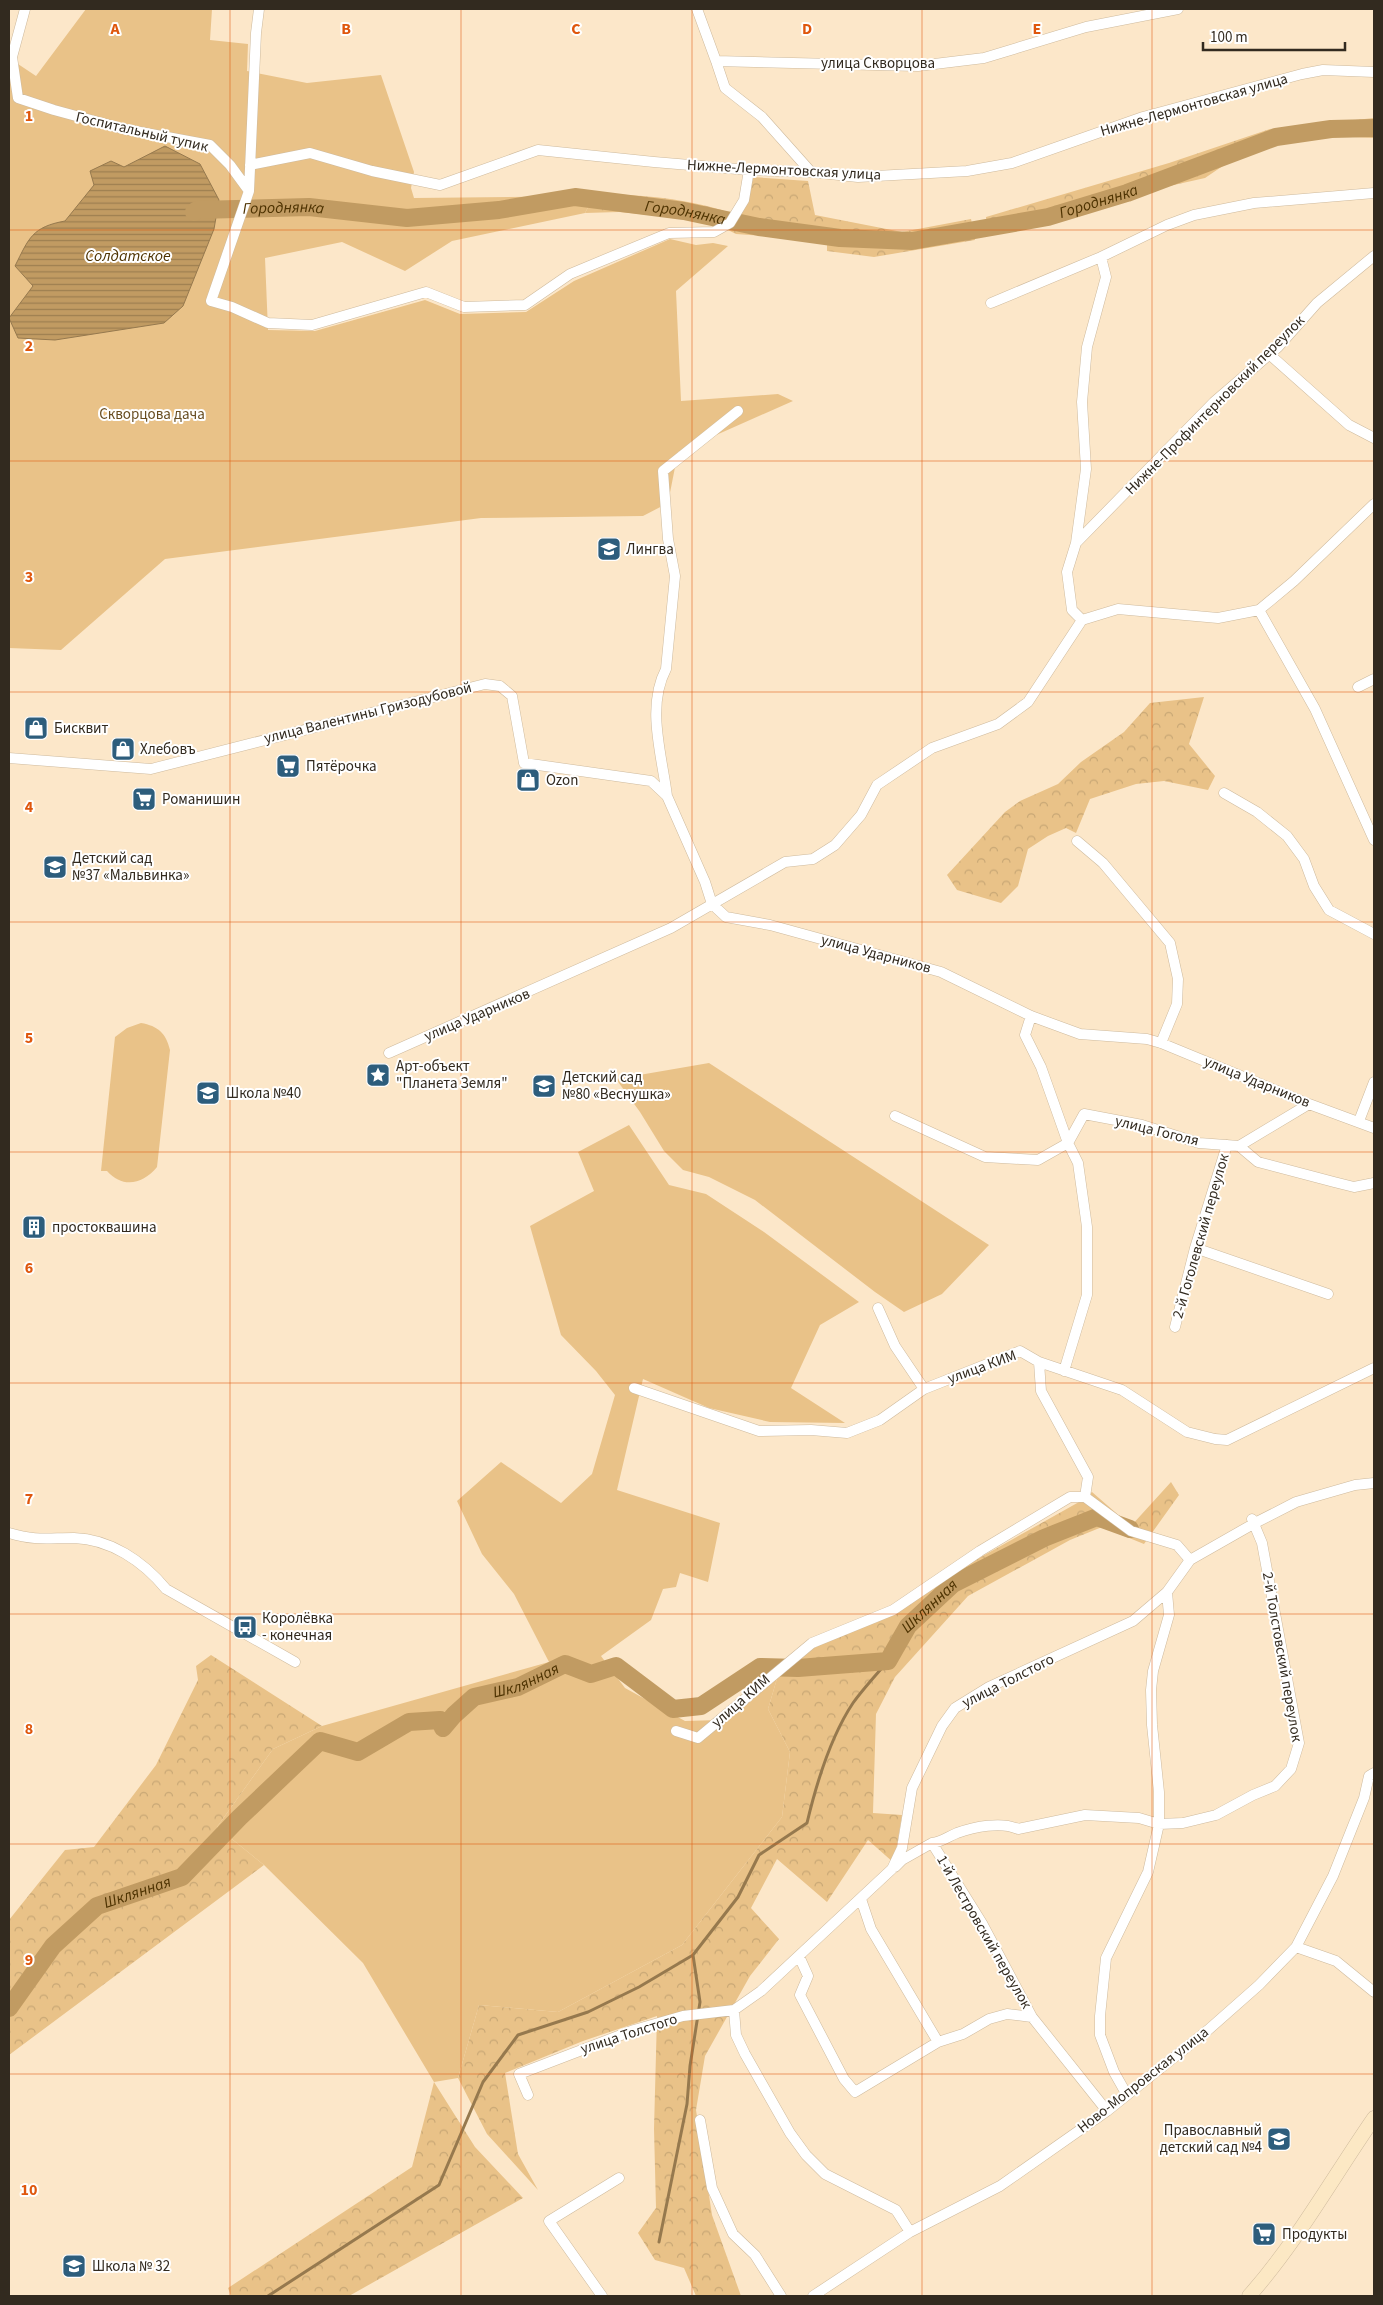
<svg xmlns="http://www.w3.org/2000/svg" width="1383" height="2305" viewBox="0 0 1383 2305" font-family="'Source Sans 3',sans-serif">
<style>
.green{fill:#e9c288}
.forest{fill:url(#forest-crowns)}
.water{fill:url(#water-rules);stroke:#96794e}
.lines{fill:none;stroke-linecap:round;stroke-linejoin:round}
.stream{stroke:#96794e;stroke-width:3}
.river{stroke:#c19b62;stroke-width:18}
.minor-casing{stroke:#ceba9d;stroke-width:11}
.secondary-casing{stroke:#ceba9d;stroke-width:15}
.minor{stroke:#fff;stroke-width:10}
.secondary{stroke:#fce8c4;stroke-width:14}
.grid{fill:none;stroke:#df570d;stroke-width:1;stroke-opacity:0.55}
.labels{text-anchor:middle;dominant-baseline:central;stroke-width:4;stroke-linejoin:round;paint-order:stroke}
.street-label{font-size:15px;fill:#322a1f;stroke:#fff}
.park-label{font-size:15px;fill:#684d21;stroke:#fff}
.poi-label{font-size:15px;fill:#322a1f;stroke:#fff;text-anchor:start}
.water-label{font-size:16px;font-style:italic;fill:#4e3302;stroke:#fff}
.grid-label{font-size:16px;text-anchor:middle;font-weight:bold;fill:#df570d;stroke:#fff;stroke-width:4;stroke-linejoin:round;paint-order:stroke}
</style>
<defs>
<pattern id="forest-crowns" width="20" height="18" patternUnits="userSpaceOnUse" patternTransform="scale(1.25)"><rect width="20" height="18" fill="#e9c288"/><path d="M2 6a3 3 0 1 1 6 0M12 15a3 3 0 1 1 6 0" fill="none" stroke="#c8a775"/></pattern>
<pattern id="water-rules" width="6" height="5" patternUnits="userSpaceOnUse" patternTransform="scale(1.25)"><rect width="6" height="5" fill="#c19b62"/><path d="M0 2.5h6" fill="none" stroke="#9d7f50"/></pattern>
</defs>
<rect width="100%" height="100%" fill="#fce7c9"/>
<path class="green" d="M86,9H212L210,40L248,44L247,71L307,83L381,75L414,172L411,188L414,198L594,196L585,213L452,241L405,271L342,242L265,258L268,330L315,331L425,300L460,314L526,312L574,281L670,239L696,245L713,243L728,246L676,291L681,401L778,394L793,401L678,452L668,503L643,516L481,518L165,559L61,650L9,648V58L36,76Z
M141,1023C158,1026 166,1033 170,1050L157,1167C143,1184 123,1189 107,1171H101L115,1037L127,1028Z
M709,1063L989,1245L942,1294L904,1312L875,1292L755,1200L709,1177L683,1170L664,1151L640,1112L616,1079Z
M629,1125L669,1185L706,1194L764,1232L859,1302L820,1325L791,1388L845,1423L770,1422L709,1408L643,1379L617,1490L720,1523L708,1582L680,1573L676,1587L663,1589L651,1620L601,1656L625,1688L685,1721L719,1720L781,1665L768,1709L790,1752L782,1817L682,1945L558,2012L479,2005L458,2078L434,2082L363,1963L264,1865L217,1827L273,1749L322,1726L549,1662L514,1594L482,1554L457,1501L501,1462L561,1503L592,1474L615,1395L596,1371L561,1335L530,1226L594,1191L578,1152Z"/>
<path class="forest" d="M1374,118V138L1314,135L1242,153L1205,178L1156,189L987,236L986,217L1169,163L1270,129Z
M753,177L808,181L815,215L902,232L971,219L975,240L874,257L827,251V244L808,239L736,234L716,224L671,217L619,212L585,213L594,196C628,191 708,201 739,217Z
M1204,697L1189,744L1215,776L1208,790L1164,781L1136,784L1090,799L1076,833L1066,828L1048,836L1028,849L1018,886L1001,903L957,890L947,875L1005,812L1020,801L1058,784L1081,762L1124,732L1150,703Z
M1171,1482L1179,1495L1144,1544L1102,1527L1070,1540L968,1596L895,1677L876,1714L873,1813L902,1815L894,1863L868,1840L827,1902L777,1859L751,1908L779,1939L750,1976L705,2056L696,2110L712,2215L741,2296H696L684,2268L655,2260L638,2233L656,2208L654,2129L657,2016L583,2041L505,2073L518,2154L538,2190L487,2134L458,2078L479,2005L558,2012L682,1945L782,1817L790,1752L768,1709L781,1665L874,1617L1079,1502L1092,1492L1131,1526Z
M211,1655L322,1726L273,1749L217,1827L264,1865L9,2055V1920L65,1850L94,1847L156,1765L198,1680L196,1666Z
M434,2082L475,2147L523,2198L349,2296H231L228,2288L412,2167Z"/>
<path class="water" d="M165,146L200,164L219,200L214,229L183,306L164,323L55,340L18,338L9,318L33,286L15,266C29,238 32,227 65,221L94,185L90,171L111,161L124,167Z"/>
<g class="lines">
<path class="stream" d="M659,2242L687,2104L690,2066L700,2002L693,1955
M268,2296L439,2185L483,2082L518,2035L588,2012L639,1987L693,1955L738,1897L759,1855L807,1823C816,1785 831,1736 853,1703C863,1689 876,1675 888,1661"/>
<g class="river">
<path id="s1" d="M194,212L197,210L309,207L407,218L499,210L575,197L684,211L759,227L840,238L912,241L1048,217L1127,193L1276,137L1331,129L1374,128"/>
<path id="s2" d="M9,2008L53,1946L97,1906L182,1877L239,1818L320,1741L358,1752L409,1722L440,1720L443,1728L454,1715L474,1697L518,1687L565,1664L591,1674L616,1666L673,1709L701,1706L760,1667L798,1668L888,1661L908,1626L953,1584L1044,1538L1097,1517L1130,1529"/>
</g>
<g class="minor-casing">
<path id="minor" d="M25,9L12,57L18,98L54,110L124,129L210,145L230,165L249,191
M259,9L256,33L249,191L211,301L232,307L268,323L312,325L426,292L464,307L525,305L570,274L669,233L714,232L730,223L744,200L749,170
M697,9L716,61L918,66L984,58L1086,27L1178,9
M716,61L725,88L762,117L811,172
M250,165L310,153L372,171L440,185L538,150L654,162L749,170L811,172L858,177L967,171L1012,163L1143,117L1302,74L1323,70L1374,72
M991,303L1101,257L1167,225L1194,215L1254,203L1374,193
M1269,354L1349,425L1374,438
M1076,543L1086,469L1082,402L1087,347L1106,277L1101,257
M1259,610L1315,709L1374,840
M1082,620L1072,610L1067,572L1076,543L1214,402L1278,347L1317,303L1374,256
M1358,687L1374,679
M9,758L151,769L485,684L500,686L512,696L524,763L651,781L667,796L705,882L712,904L726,917L770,925L941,972L1031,1016L1080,1034L1147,1039L1161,1043L1309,1104L1374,1128
M1224,793L1257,812L1287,836L1304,859L1314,886L1329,910L1374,934
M667,796C662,755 646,707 666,669L675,576L668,539L663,471L738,411
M1077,841L1103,863L1170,943L1178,979L1177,1004L1161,1043
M1031,1016L1025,1035L1041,1067L1068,1143L1078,1163L1087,1227V1295L1064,1371
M389,1053L671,928L785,862L813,859L835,845L861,815L877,785L932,748L998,724L1028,702L1082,620L1118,609L1218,618L1259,610L1294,581L1374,504
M895,1116L985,1157L1038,1160L1068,1143L1084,1114L1142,1125L1199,1143L1239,1146L1258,1162L1334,1182L1354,1187L1374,1183
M1359,1121L1374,1082
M1239,1146L1309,1104
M1195,1248L1328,1294
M878,1308L895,1346L924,1389
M1175,1327L1195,1248L1227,1145
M1039,1362L1041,1391L1088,1477L1085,1497
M634,1388L759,1431L811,1430L847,1433L880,1420L924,1389L1020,1351L1039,1362L1122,1390L1187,1432L1215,1439L1227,1440L1374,1368
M9,1533C36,1541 47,1538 74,1538C110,1539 143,1561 166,1589L295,1662
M676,1731L698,1738L812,1643L893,1610L980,1551L1070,1497H1085L1131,1531L1177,1545L1190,1560
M895,1867L902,1860L932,1843
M861,1899L871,1929L938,2042L963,2034L989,2019L1007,2014L1032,2017
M1296,1947L1336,1961L1374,1992
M799,1956L808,1976L800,1995L844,2079L855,2092L938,2042
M734,2010L736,2035L745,2054L790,2133L806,2155L825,2174L896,2210L910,2232
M528,2095L519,2074L634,2030L683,2016L734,2010L761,1991L892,1869L902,1848L912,1788L942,1726L955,1708L989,1687L1133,1621L1167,1592L1190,1560L1255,1523L1296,1502L1355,1485L1374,1483
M1127,2095L1114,2072L1100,2035V2016L1106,1958L1148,1872L1159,1824V1792L1152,1725L1151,1690L1153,1671L1169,1615L1167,1592
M1107,2111L1032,2017L983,1925L932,1843C942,1842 947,1837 957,1833C974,1827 1001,1821 1018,1829L1085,1815L1139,1818L1159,1824L1183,1823L1216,1815L1253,1795L1275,1786L1291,1769L1299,1743L1262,1543L1252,1519
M700,2120L712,2188L733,2234L755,2255L781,2296
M602,2296L549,2221L619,2178
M813,2296L910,2232L1000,2186L1107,2111L1208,2030L1259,1985L1296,1947L1333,1876L1364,1798L1369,1776L1374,1773"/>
</g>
<g class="secondary-casing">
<path id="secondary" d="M1249,2296C1297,2242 1333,2177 1374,2118"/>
</g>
<use href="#minor" class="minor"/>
<use href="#secondary" class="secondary"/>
</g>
<path class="grid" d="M230,9V2296M461,9V2296M692,9V2296M922,9V2296M1152,9V2296M9,230H1374M9,461H1374M9,692H1374M9,922H1374M9,1152H1374M9,1383H1374M9,1614H1374M9,1844H1374M9,2074H1374"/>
<defs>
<g id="school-square" transform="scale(1.25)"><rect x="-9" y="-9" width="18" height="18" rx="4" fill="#2d5d7c" stroke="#fff"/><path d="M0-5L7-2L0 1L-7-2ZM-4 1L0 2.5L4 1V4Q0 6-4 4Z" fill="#fff"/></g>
<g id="shop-square" transform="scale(1.25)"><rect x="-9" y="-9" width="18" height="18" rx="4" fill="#2d5d7c" stroke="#fff"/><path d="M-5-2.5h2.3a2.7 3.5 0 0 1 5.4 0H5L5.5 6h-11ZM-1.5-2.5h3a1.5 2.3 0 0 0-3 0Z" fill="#fff"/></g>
<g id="supermarket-square" transform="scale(1.25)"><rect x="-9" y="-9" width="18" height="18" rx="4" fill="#2d5d7c" stroke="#fff"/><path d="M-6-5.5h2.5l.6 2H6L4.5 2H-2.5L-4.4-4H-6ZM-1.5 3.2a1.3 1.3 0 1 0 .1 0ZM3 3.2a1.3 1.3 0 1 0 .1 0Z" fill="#fff"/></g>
<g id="sight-square" transform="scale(1.25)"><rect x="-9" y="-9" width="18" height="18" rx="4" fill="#2d5d7c" stroke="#fff"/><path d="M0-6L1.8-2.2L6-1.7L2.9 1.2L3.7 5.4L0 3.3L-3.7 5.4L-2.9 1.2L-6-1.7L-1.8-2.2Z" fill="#fff"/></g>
<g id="building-square" transform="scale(1.25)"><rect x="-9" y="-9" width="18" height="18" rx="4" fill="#2d5d7c" stroke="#fff"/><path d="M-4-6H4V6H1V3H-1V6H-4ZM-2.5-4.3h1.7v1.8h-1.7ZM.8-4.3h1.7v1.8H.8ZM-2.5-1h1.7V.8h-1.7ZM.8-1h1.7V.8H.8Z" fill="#fff"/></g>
<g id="bus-square" transform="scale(1.25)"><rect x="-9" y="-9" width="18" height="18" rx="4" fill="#2d5d7c" stroke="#fff"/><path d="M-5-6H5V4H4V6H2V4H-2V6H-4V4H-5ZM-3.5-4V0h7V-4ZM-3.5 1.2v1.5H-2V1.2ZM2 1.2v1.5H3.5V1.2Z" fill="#fff"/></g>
</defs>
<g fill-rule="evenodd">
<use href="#school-square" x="609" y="549"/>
<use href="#shop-square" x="36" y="728"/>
<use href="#shop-square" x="123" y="749"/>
<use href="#supermarket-square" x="288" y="766"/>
<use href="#shop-square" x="528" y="780"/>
<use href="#supermarket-square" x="144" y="799"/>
<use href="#school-square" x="55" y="867"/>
<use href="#sight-square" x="378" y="1075"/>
<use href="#school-square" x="544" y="1086"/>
<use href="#school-square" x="208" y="1093"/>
<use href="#building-square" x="34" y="1227"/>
<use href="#bus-square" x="245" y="1627"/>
<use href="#school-square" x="1279" y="2139"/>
<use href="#supermarket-square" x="1264" y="2234"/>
<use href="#school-square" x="74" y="2266"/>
</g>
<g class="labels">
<g class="street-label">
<text x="878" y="63">улица Скворцова</text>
<text transform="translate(1194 105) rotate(-16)">Нижне-Лермонтовская улица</text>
<text transform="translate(142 132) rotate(13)">Госпитальный тупик</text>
<text transform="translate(784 170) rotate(3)">Нижне-Лермонтовская улица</text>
<text transform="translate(1215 405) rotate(-45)">Нижне-Профинтерновский переулок</text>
<text transform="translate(368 713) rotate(-14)">улица Валентины Гризодубовой</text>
<text transform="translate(876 954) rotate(15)">улица Ударников</text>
<text transform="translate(477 1015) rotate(-23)">улица Ударников</text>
<text transform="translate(1257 1082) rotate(22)">улица Ударников</text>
<text transform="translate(1157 1131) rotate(14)">улица Гоголя</text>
<text transform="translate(1201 1236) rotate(-74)">2-й Гоголевский переулок</text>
<text transform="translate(982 1367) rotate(-20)">улица КИМ</text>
<text transform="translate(1282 1657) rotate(80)">2-й Толстовский переулок</text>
<text transform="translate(1008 1681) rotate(-27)">улица Толстого</text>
<text transform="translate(741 1701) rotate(-41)">улица КИМ</text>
<text transform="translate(984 1932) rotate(60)">1-й Лестровский переулок</text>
<text transform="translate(629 2034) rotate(-18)">улица Толстого</text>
<text transform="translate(1143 2080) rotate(-38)">Ново-Мопровская улица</text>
</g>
<g class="park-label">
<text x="152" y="414">Скворцова дача</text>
</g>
<g class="poi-label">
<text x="626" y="549">Лингва</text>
<text x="54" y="728">Бисквит</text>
<text x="140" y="749">Хлебовъ</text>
<text x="306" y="766">Пятёрочка</text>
<text x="546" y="780">Ozon</text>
<text x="162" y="799">Романишин</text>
<text x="72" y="858">Детский сад<tspan x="72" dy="17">№37 «Мальвинка»</tspan></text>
<text x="396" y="1066">Арт-объект<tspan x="396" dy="17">"Планета Земля"</tspan></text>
<text x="562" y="1077">Детский сад<tspan x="562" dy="17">№80 «Веснушка»</tspan></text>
<text x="226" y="1093">Школа №40</text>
<text x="52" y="1227">простоквашина</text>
<text x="262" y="1618">Королёвка<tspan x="262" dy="17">- конечная</tspan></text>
<text x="1262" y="2130" text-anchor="end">Православный<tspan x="1262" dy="17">детский сад №4</tspan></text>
<text x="1282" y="2234">Продукты</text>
<text x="92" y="2266">Школа № 32</text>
</g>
<g class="water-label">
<text stroke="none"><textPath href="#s1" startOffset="915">Городнянка</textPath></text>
<text stroke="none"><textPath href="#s1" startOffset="90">Городнянка</textPath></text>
<text stroke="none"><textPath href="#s1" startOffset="495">Городнянка</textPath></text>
<text x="128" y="256">Солдатское</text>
<text stroke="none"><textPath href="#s2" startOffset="1121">Шклянная</textPath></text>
<text stroke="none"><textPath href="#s2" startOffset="656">Шклянная</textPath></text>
<text stroke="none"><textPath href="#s2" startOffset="178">Шклянная</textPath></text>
</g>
</g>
<g class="grid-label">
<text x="115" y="34">A</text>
<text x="346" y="34">B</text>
<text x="576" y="34">C</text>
<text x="807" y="34">D</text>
<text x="1037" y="34">E</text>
<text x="29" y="121">1</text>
<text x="29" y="351">2</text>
<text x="29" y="582">3</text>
<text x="29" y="812">4</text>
<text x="29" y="1043">5</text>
<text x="29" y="1273">6</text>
<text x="29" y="1504">7</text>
<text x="29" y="1734">8</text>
<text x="29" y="1965">9</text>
<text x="29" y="2195">10</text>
</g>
<rect width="1383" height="2305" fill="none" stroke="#322a1f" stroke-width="20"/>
<path d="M1203 42v8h142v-8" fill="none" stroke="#322a1f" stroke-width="2.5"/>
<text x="1210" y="42" font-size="15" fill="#322a1f" stroke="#ffffff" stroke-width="4" paint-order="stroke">100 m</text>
</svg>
